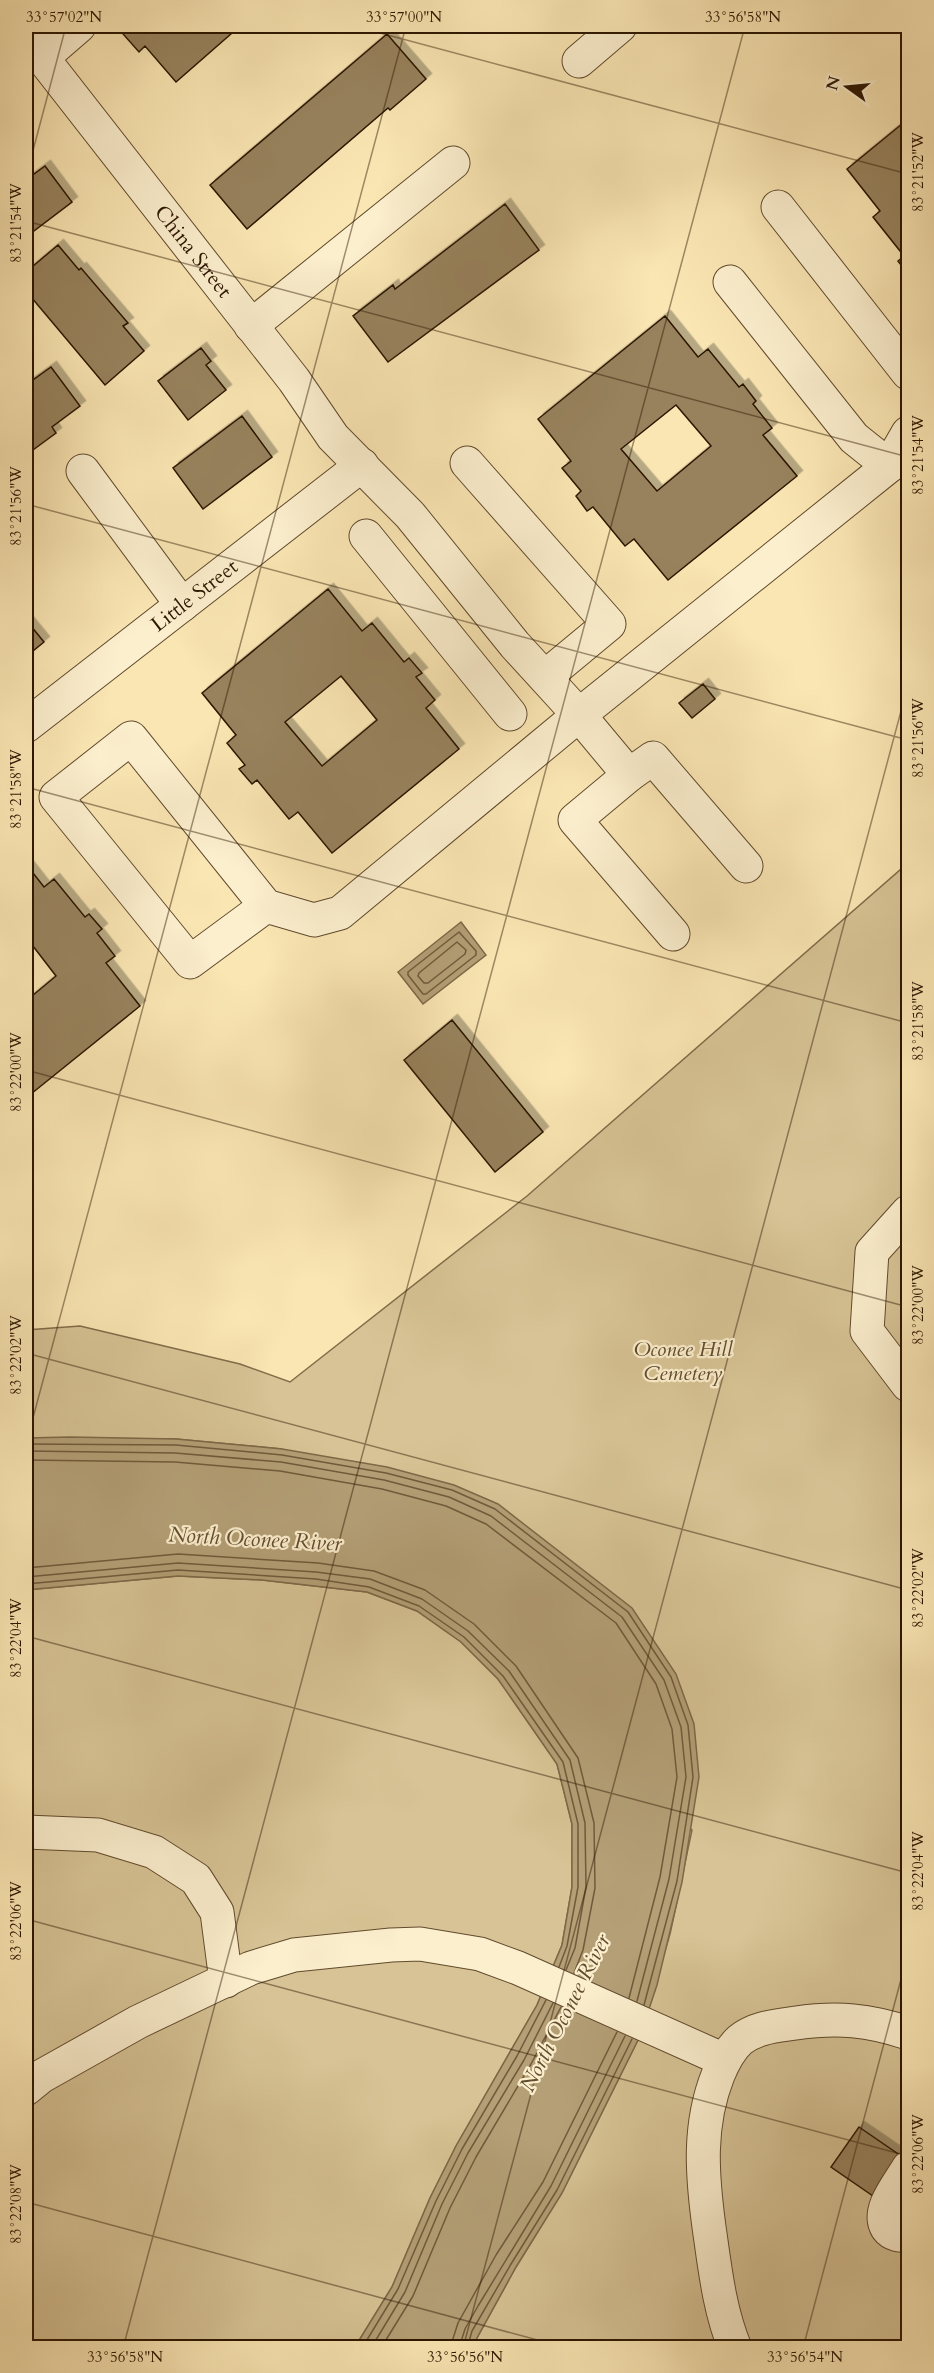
<svg xmlns="http://www.w3.org/2000/svg" width="934" height="2373" viewBox="0 0 934 2373" font-family="Cardo,serif">
<style>
.green{fill:#d7c395;stroke:#826c4a;stroke-width:1.5}
.water{fill:#b49f76;stroke:#7e6847;stroke-width:1.5}
.lines{fill:none;stroke-linecap:round;stroke-linejoin:round}
.shore{stroke:#705a3b;stroke-width:1.5}
.building{fill:#97825d;stroke:#2c1600;stroke-width:1.5;fill-rule:evenodd;filter:url(#shadow)}
.minor-casing{stroke:#604a2d;stroke-width:35}
.minor{stroke:#fcefce;stroke-width:33}
.ticks{fill:none;stroke:#2c1600;stroke-width:1.5;stroke-opacity:0.45}
.labels{text-anchor:middle;dominant-baseline:central;stroke-width:4.5;stroke-linejoin:round;paint-order:stroke}
.street-label{font-size:21px;fill:#2c1600;stroke:#fcefce}
.park-label{font-size:21px;font-style:italic;fill:#5f4a2d;stroke:#fcefce}
.water-label{font-size:22px;font-style:italic;fill:#624d2f;stroke:#fcefce}
.neatline{fill:none;stroke:#2c1600;stroke-width:2}
.ticks-label{font-size:15px;text-anchor:middle;fill:#2c1600}
</style>
<defs>
<filter id="shadow"><feDropShadow dx="5.5" dy="-5.5" stdDeviation="0" flood-color="#0004"/></filter>
</defs>
<rect width="100%" height="100%" fill="#fae6b3"/>
<filter id="stains"><feTurbulence type="fractalNoise" baseFrequency=".00333" numOctaves="4"/><feColorMatrix values="0 0 0 0 .2 0 0 0 0 .09 0 0 0 0 .02 0 0 0 .5 -.17"/></filter>
<radialGradient id="worn" r=".72"><stop offset=".6" stop-color="#630" stop-opacity="0"/><stop offset="1" stop-color="#630" stop-opacity=".3"/></radialGradient>
<path class="green" d="M908,863V2347H472L516,2267L562,2193L640,2036L670,1934L692,1830L282,1449L176,1439L26,1438V1330L80,1326L240,1364L290,1382L527,1196Z
M178,1576L262,1580L367,1592L417,1611L461,1642L498,1679L557,1764L572,1824V1887L562,1945L537,2005L456,2146L430,2198L392,2287L355,2347L26,2348V1590Z"/>
<path class="water" d="M461,922L486,955L423,1004L398,972Z
M70,1437L176,1439L282,1449L387,1467L454,1485L498,1504L632,1608L676,1674L694,1724L699,1777L682,1882L657,1985L640,2036L562,2193L516,2267L472,2347H355L392,2287L430,2198L456,2146L537,2005L562,1945L572,1887V1824L557,1764L498,1679L461,1642L417,1611L367,1592L262,1580L178,1576L26,1590V1438Z"/>
<g class="lines">
<path class="shore" d="M459,932L476,951V955L426,994H423L408,975V972Z
M457,942L466,950L465,954L428,983H424L418,976L419,973Z
M26,1444L176,1445L282,1455L386,1473L452,1490L495,1509L628,1612L671,1677L688,1725L693,1777L677,1881L644,2005
M26,1451L175,1453L281,1462L384,1480L449,1497L491,1516L622,1617L664,1680L681,1727L686,1777L669,1879L637,2001
M26,1460L175,1462L280,1471L382,1489L446,1506L486,1524L616,1623L656,1684L672,1729L677,1777L660,1877L629,1998
M26,1568L178,1554L318,1563L374,1571L425,1590L474,1624L516,1666L578,1758L594,1823L595,1888L583,1950L574,1973
M26,1577L178,1563L316,1572L370,1579L422,1599L468,1631L509,1671L570,1760L585,1823L586,1887L575,1948L566,1970
M26,1584L178,1570L316,1579L369,1587L419,1606L464,1637L503,1676L563,1762L578,1824V1887L567,1946L559,1967
M362,2348L398,2289L436,2201L462,2149L517,2056L546,2000
M371,2348L405,2292L442,2204L468,2153L524,2060L553,2003
M381,2348L413,2296L450,2208L476,2157L531,2064L561,2007
M450,2348L458,2323L496,2255L543,2182L617,2032
M459,2348L465,2329L478,2306L551,2186L625,2036
M467,2348L472,2331L511,2264L557,2190L632,2039"/>
</g>
<path class="building" d="M116,26H240L176,82L145,46L139,52Z
M387,34L426,79L390,110L388,108L247,229L210,185Z
M908,119V274L898,261L904,256L873,217L880,211L847,169Z
M45,166L72,202L26,237V180Z
M505,204L539,250L388,362L353,316L393,285L395,289Z
M58,245L79,270L81,268L128,323L123,326L144,351L105,385L26,291V272Z
M665,316L698,357L708,349L739,387L743,384L756,401L753,404L772,428L763,435L797,476L668,580L634,539L625,546L593,507L587,511L576,496L581,491L562,468L571,461L538,419ZM676,405L711,446L657,491L621,449Z
M201,348L211,361L206,365L226,390L188,420L158,381Z
M51,367L80,406L52,427L56,433L26,455V385Z
M242,416L272,457L203,509L173,468Z
M328,589L362,631L372,623L404,662L409,658L422,673L416,677L435,700L426,708L459,749L332,853L298,812L289,819L257,780L252,784L239,769L245,765L227,743L236,735L202,693ZM341,676L377,720L322,766L285,722Z
M26,620L44,642L27,656L28,658L26,660Z
M703,684L715,699L692,718L679,703Z
M26,864L44,887L54,879L85,917L89,914L102,929L97,933L115,956L106,963L140,1006L26,1098V1001L56,976L26,937Z
M452,1020L543,1132L495,1172L404,1060Z
M859,2127L901,2156L873,2196L831,2167Z"/>
<g class="lines">
<g class="minor-casing">
<g id="minor">
<path id="s1" d="M26,37L294,380L333,437L410,515L515,645L579,715L629,775L575,820L673,934"/>
<path d="M42,58L79,26"/>
<path d="M579,61L620,26"/>
<path d="M778,207L908,373"/>
<path d="M251,326L453,163"/>
<path d="M467,463L609,624L545,677"/>
<path d="M889,466L908,433"/>
<path d="M83,471L182,605"/>
<path d="M366,536L510,714"/>
<path id="s2" d="M26,726L362,465"/>
<path d="M629,775L653,758L746,866"/>
<path d="M266,906L131,738L56,797L190,962L266,906L314,920L340,913L579,715L889,466L854,438L730,282"/>
<path d="M908,1212L872,1252L867,1331L908,1385"/>
<path d="M26,1832L98,1835L154,1852L196,1879L217,1912L226,1981"/>
<path d="M26,2089L42,2076L138,2022L251,1968L294,1955L391,1945L420,1944L480,1954L518,1968L724,2060"/>
<path d="M908,2168C899,2184 876,2210 887,2228C892,2235 901,2236 908,2235"/>
<path d="M735,2348C719,2309 715,2268 709,2227C702,2175 698,2125 718,2075C723,2063 730,2049 740,2040C756,2027 777,2026 796,2023C838,2017 869,2020 908,2033"/>
</g>
</g>
<use href="#minor" class="minor"/>
</g>
<path class="ticks" d="M354,26L908,174M26,177L66,26M26,221L908,457M26,504L908,740M26,787L908,1023M26,1070L908,1307M26,1353L908,1590M26,1444L406,26M26,1636L908,1873M26,1919L908,2156M26,2202L567,2348M123,2348L745,26M463,2348L908,685M803,2348L908,1953"/>
<g class="labels">
<g class="street-label">
<text stroke="none"><textPath href="#s1" startOffset="272">China Street</textPath></text>
<text stroke="none"><textPath href="#s2" startOffset="213">Little Street</textPath></text>
</g>
<g class="park-label">
<text x="683" y="1349">Oconee Hill<tspan x="683" dy="24">Cemetery</tspan></text>
</g>
<g class="water-label">
<text transform="translate(255 1539) rotate(3)">North Oconee River</text>
<text transform="translate(565 2013) rotate(-63)">North Oconee River</text>
</g>
</g>
<rect width="934" height="2373" fill="none" stroke="#fae6b3" stroke-width="66"/>
<g transform="translate(847 87) rotate(285)" stroke="#fcefce" stroke-width="4.5" paint-order="stroke">
<path d="M0-4.5L10 22L0 15L-10 22Z" fill="#2c1600"/>
<text y="-9" font-size="16" font-weight="bold" text-anchor="middle" fill="#2c1600">N</text>
</g>
<rect x="33" y="33" width="868" height="2307" class="neatline"/>
<g class="ticks-label">
<text x="64" y="22">33°57'02"N</text>
<text x="404" y="22">33°57'00"N</text>
<text x="743" y="22">33°56'58"N</text>
<text transform="translate(918 172) rotate(-90)" y="5">83°21'52"W</text>
<text transform="translate(16 223) rotate(-90)" y="5">83°21'54"W</text>
<text transform="translate(918 455) rotate(-90)" y="5">83°21'54"W</text>
<text transform="translate(16 506) rotate(-90)" y="5">83°21'56"W</text>
<text transform="translate(918 738) rotate(-90)" y="5">83°21'56"W</text>
<text transform="translate(16 789) rotate(-90)" y="5">83°21'58"W</text>
<text transform="translate(918 1021) rotate(-90)" y="5">83°21'58"W</text>
<text transform="translate(16 1072) rotate(-90)" y="5">83°22'00"W</text>
<text transform="translate(918 1305) rotate(-90)" y="5">83°22'00"W</text>
<text transform="translate(16 1355) rotate(-90)" y="5">83°22'02"W</text>
<text transform="translate(918 1588) rotate(-90)" y="5">83°22'02"W</text>
<text transform="translate(16 1638) rotate(-90)" y="5">83°22'04"W</text>
<text transform="translate(918 1871) rotate(-90)" y="5">83°22'04"W</text>
<text transform="translate(16 1921) rotate(-90)" y="5">83°22'06"W</text>
<text transform="translate(918 2154) rotate(-90)" y="5">83°22'06"W</text>
<text transform="translate(16 2204) rotate(-90)" y="5">83°22'08"W</text>
<text x="125" y="2362">33°56'58"N</text>
<text x="465" y="2362">33°56'56"N</text>
<text x="805" y="2362">33°56'54"N</text>
</g>
<rect width="100%" height="100%" filter="url(#stains)"/>
<rect width="100%" height="100%" fill="url(#worn)"/>
</svg>
